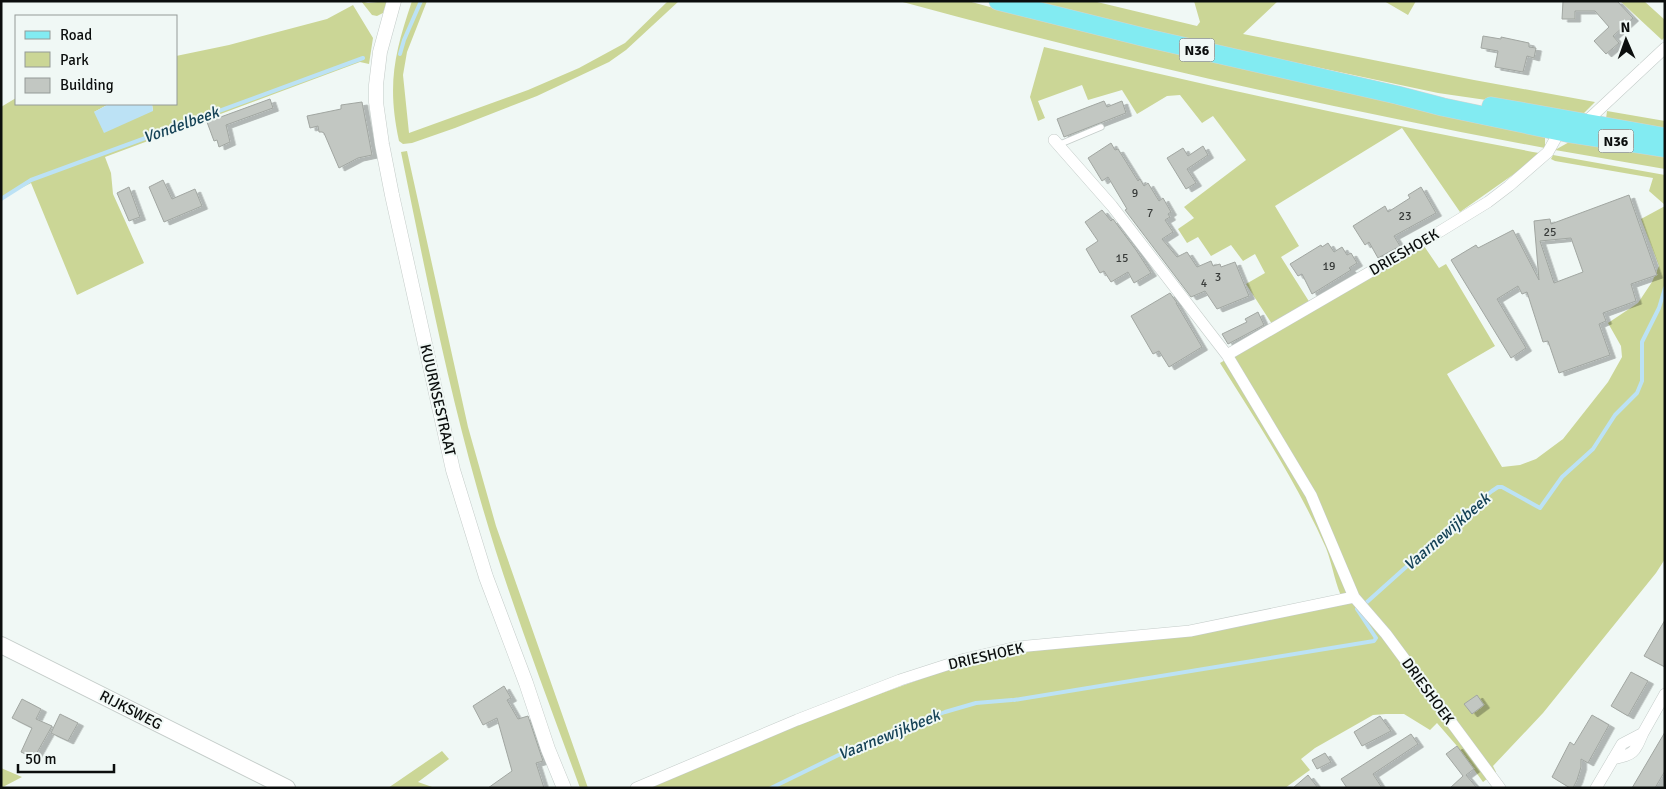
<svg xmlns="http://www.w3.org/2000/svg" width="1666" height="789" viewBox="0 0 1666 789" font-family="Signika,sans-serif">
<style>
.green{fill:#cbd696}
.water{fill:#bce2f5}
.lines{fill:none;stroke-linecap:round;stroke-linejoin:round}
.stream{stroke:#bce2f5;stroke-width:4}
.building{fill:#c2c7c2;stroke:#a1a6a1;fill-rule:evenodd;filter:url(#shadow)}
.service-casing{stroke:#c4ccc9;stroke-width:7}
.minor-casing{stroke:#c4ccc9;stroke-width:12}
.tertiary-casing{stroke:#c4ccc9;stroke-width:15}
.secondary-casing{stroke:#c4ccc9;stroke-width:18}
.primary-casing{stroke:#d3d4d3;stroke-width:19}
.service{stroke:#fff;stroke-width:5.5}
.minor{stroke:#fff;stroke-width:11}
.tertiary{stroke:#fff;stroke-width:14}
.secondary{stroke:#fff;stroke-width:16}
.primary{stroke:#82ebf2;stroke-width:18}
.labels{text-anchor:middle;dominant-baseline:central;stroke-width:4;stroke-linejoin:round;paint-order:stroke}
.number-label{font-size:12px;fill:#393c3a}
.shield{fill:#f0f8f5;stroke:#505453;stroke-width:1}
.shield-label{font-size:14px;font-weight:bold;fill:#0b0e0d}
.street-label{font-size:15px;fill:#0b0e0d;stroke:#f0f8f5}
.water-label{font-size:16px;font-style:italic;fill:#154256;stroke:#f0f8f5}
</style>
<defs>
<filter id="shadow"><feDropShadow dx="5.5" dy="3" stdDeviation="0" flood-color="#0004"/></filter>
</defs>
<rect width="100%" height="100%" fill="#f0f8f5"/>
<path class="green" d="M361,1L368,3L387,1L383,13L377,16L372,15Z
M412,1H427L407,52L403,75L409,133L528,90L579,68L625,43L668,1H679L626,50L609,62L537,96L455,128L412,143L403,144L399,141C387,85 394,54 412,1Z
M899,1H968L1030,18L1545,137V148C1328,108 1112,59 899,1Z
M1035,1H1093L1197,26L1200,22L1194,1H1278L1243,34L1474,80L1595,102L1583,114L1438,93L1212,45L1116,22Z
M1384,1H1416L1408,15Z
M1620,1H1644L1665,20V37L1662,40Z
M353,5L373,38L369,64L360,62L105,157L111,173L113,194L144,263L77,295L31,183L1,198V107L16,98V104H109L94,112L153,111L152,104H176V56L229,45L327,19Z
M1044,47C1208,86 1373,122 1539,153L1524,167L1460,212L1402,128L1275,206L1299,246L1281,257L1310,303L1272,324L1246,284L1265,273L1255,254L1243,261L1231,245L1211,256L1198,237L1187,243L1178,229L1194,218L1184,207L1246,160L1213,116L1202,123L1180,95L1167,96L1137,114L1122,90L1088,100L1082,85L1038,101L1045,118L1038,121L1030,97Z
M1607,111L1665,121V133L1606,119Z
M1571,141L1665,152V169L1555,150Z
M407,151L468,427L496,526L588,788H580C544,689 505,589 477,488C446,378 424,265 401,152Z
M1553,155L1665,175V205L1649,191L1653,178L1555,161L1551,159Z
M1665,206V559L1656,573L1543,713L1493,766L1496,772L1483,782L1457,746L1437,723L1430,730L1404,714H1386L1373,715L1315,748L1301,759L1310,770L1285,788H650L813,718L968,662L1001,655L1344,602C1335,585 1333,566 1326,548C1297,483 1258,423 1220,363L1424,246L1439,268L1446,264L1495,346L1447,374L1502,467L1520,465L1536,459L1563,439L1608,382L1622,357L1621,346L1608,323L1638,303L1652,282L1659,266L1641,219Z
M442,751L449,759L418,782L435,788H388Z
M1,768L22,777L1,788Z"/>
<path class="water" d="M109,104H152L153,111L104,133L94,112Z"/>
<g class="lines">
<path class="stream" d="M400,54L404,40L421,1
M1,199L31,180L363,58
M1367,602L1482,499L1492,491L1498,487H1502L1540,508L1562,477L1593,449L1615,415L1637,393L1642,381V342L1659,308L1665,288
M1014,700L1374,641L1376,638L1357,609
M771,788L861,744L945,712L976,703L1012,700"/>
</g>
<path class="building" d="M1563,1H1617L1633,18L1613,36L1619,43L1606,54L1594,41L1609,27L1595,11H1575V19H1562Z
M1483,36L1501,39V37L1529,43V47L1536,48L1534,58L1527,56L1523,72L1495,67L1498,51L1481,48Z
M270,99L273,108L226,125L230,142L219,147L217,140L214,141L207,122Z
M1104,101L1107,107L1122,101L1126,113L1064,137L1057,119Z
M362,102L372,155L358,158L339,168L324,133L322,132H319L318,126L310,128L307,116L341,109V105Z
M1111,143L1115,150L1118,149L1138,181L1140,179L1144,186L1148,183L1159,201L1163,198L1171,212L1168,214L1170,217L1165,220L1173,232L1162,239L1177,257L1187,252L1197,267L1211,261L1213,266L1220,264L1221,267L1235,262L1249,296L1217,309L1205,291L1191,297L1125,210L1127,209L1108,177L1102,181L1088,158Z
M1203,146L1208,155L1187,169L1196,183L1186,189L1167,158L1183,148L1188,156Z
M163,180L172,199L195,189L202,206L164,222L149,187Z
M129,187L140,217L129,221L117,193Z
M1421,187L1436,213L1394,236L1400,246L1378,258L1369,242L1365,245L1353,226L1385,206L1388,212L1410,198L1408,195Z
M1629,195L1657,275L1631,284L1636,301L1603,313L1606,321L1599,324L1610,355L1559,373L1548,341L1543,342L1527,292L1522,294L1518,286L1497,299L1526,348L1511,358L1451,260L1476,245L1478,248L1513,230L1539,280L1534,221L1550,219L1551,224ZM1571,238L1583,272L1554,283L1540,241Z
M1102,210L1111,221L1113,219L1136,250L1151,273L1134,283L1128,272L1111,282L1104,271L1100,273L1086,249L1098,241L1085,222Z
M1328,243L1334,252L1342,247L1347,255L1351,253L1357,263L1349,268L1351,270L1312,294L1302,274L1298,276L1290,264L1321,245L1322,247Z
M1170,293L1177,303H1176L1202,347L1169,367L1159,351L1153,354L1131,316Z
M1258,312L1264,325L1228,344L1222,334L1247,322L1245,319Z
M1665,620V667L1644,656Z
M1631,672L1648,681L1628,716L1611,706Z
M504,686L511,698L507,700L518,719L528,716L543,761L536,763L544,788H488L512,771L497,718L483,725L473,706Z
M1477,695L1484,705L1472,714L1464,704Z
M22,699L41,709L36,719L52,726L34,758L21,752L32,728L12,718Z
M60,714L78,723L68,741L51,733Z
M1592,715L1609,725L1588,763L1581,759V767L1577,780L1573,788H1570L1552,777L1570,742L1574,745Z
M1380,716L1391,731L1362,746L1354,732Z
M1665,732V771L1655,788H1632Z
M1411,734L1418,744L1373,774L1382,788H1347L1341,779Z
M1457,746L1474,769L1466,775L1477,788H1450L1463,776L1446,754Z
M1325,753L1331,762L1317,769L1312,760Z
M1308,775L1318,788H1293Z"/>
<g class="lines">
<g class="service-casing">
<path id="service" d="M1058,145L1101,127"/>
</g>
<g class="minor-casing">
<path id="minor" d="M1581,122L1589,119L1665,48
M1227,355L1439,232L1488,202L1509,186L1548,152L1557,136L1567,133
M1354,597L1386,634L1500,788
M1613,759C1634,754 1634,754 1643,733
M636,788L797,720L900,680L965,659L1017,647L1190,631L1354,597L1311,495L1227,355L1112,206L1054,140
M1596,788L1622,744L1643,733L1665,694"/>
</g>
<g class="tertiary-casing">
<path id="tertiary" d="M394,1L380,52L376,85V102L382,144L392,195L453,470L486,577L526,683L548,749L564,788"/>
</g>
<g class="secondary-casing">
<path id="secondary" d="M1,645L287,788"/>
</g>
<g class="primary-casing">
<path id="primary" d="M998,1L1151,39L1397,95L1443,107L1567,133L1665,148
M1491,106L1665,137"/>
</g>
<use href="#service" class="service"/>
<use href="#minor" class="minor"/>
<use href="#tertiary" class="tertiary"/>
<use href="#secondary" class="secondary"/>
<use href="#primary" class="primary"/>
</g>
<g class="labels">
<g class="number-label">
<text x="1135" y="193">9</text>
<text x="1150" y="213">7</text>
<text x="1405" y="216">23</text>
<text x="1550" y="232">25</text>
<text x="1122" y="258">15</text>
<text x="1329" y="266">19</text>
<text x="1218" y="277">3</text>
<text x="1204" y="283">4</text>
</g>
<g class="shield">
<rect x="1179.5" y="38.5" width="35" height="23" rx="4"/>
<rect x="1598.5" y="129.5" width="35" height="23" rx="4"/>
</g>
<g class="shield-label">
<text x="1197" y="50">N36</text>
<text x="1616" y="141">N36</text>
</g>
<g class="street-label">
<text transform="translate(1404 252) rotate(-30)">DRIESHOEK</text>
<text transform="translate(438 400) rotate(77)">KUURNSESTRAAT</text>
<text transform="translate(986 656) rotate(-13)">DRIESHOEK</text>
<text transform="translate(1428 691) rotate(54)">DRIESHOEK</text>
<text transform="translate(131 710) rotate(27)">RIJKSWEG</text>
</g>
<g class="water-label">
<text transform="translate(181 125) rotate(-20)">Vondelbeek</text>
<text transform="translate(1447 532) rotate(-41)">Vaarnewijkbeek</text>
<text transform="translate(889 735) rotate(-22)">Vaarnewijkbeek</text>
</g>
</g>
<rect width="1666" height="789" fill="none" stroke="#0b0e0d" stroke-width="5"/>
<rect x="15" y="15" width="162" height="90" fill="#f0f8f5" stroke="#949a98"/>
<rect x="25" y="31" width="25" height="8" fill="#82ebf2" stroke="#949a98"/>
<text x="60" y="40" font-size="15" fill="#0b0e0d">Road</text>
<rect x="25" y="52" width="25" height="15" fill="#cbd696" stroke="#949a98"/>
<text x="60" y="65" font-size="15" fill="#0b0e0d">Park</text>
<rect x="25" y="78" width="25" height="15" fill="#c2c7c2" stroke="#949a98"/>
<text x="60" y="90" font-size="15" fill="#0b0e0d">Building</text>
<g transform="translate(1626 40) rotate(358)" stroke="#f0f8f5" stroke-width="4" paint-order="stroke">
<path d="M0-4L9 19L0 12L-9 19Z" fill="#0b0e0d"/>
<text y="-8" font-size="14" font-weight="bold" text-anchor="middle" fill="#0b0e0d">N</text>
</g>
<path d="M18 764v8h96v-8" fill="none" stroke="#0b0e0d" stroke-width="2.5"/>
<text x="25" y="764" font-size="15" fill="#0b0e0d" stroke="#f0f8f5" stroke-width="4" paint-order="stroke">50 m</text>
</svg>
